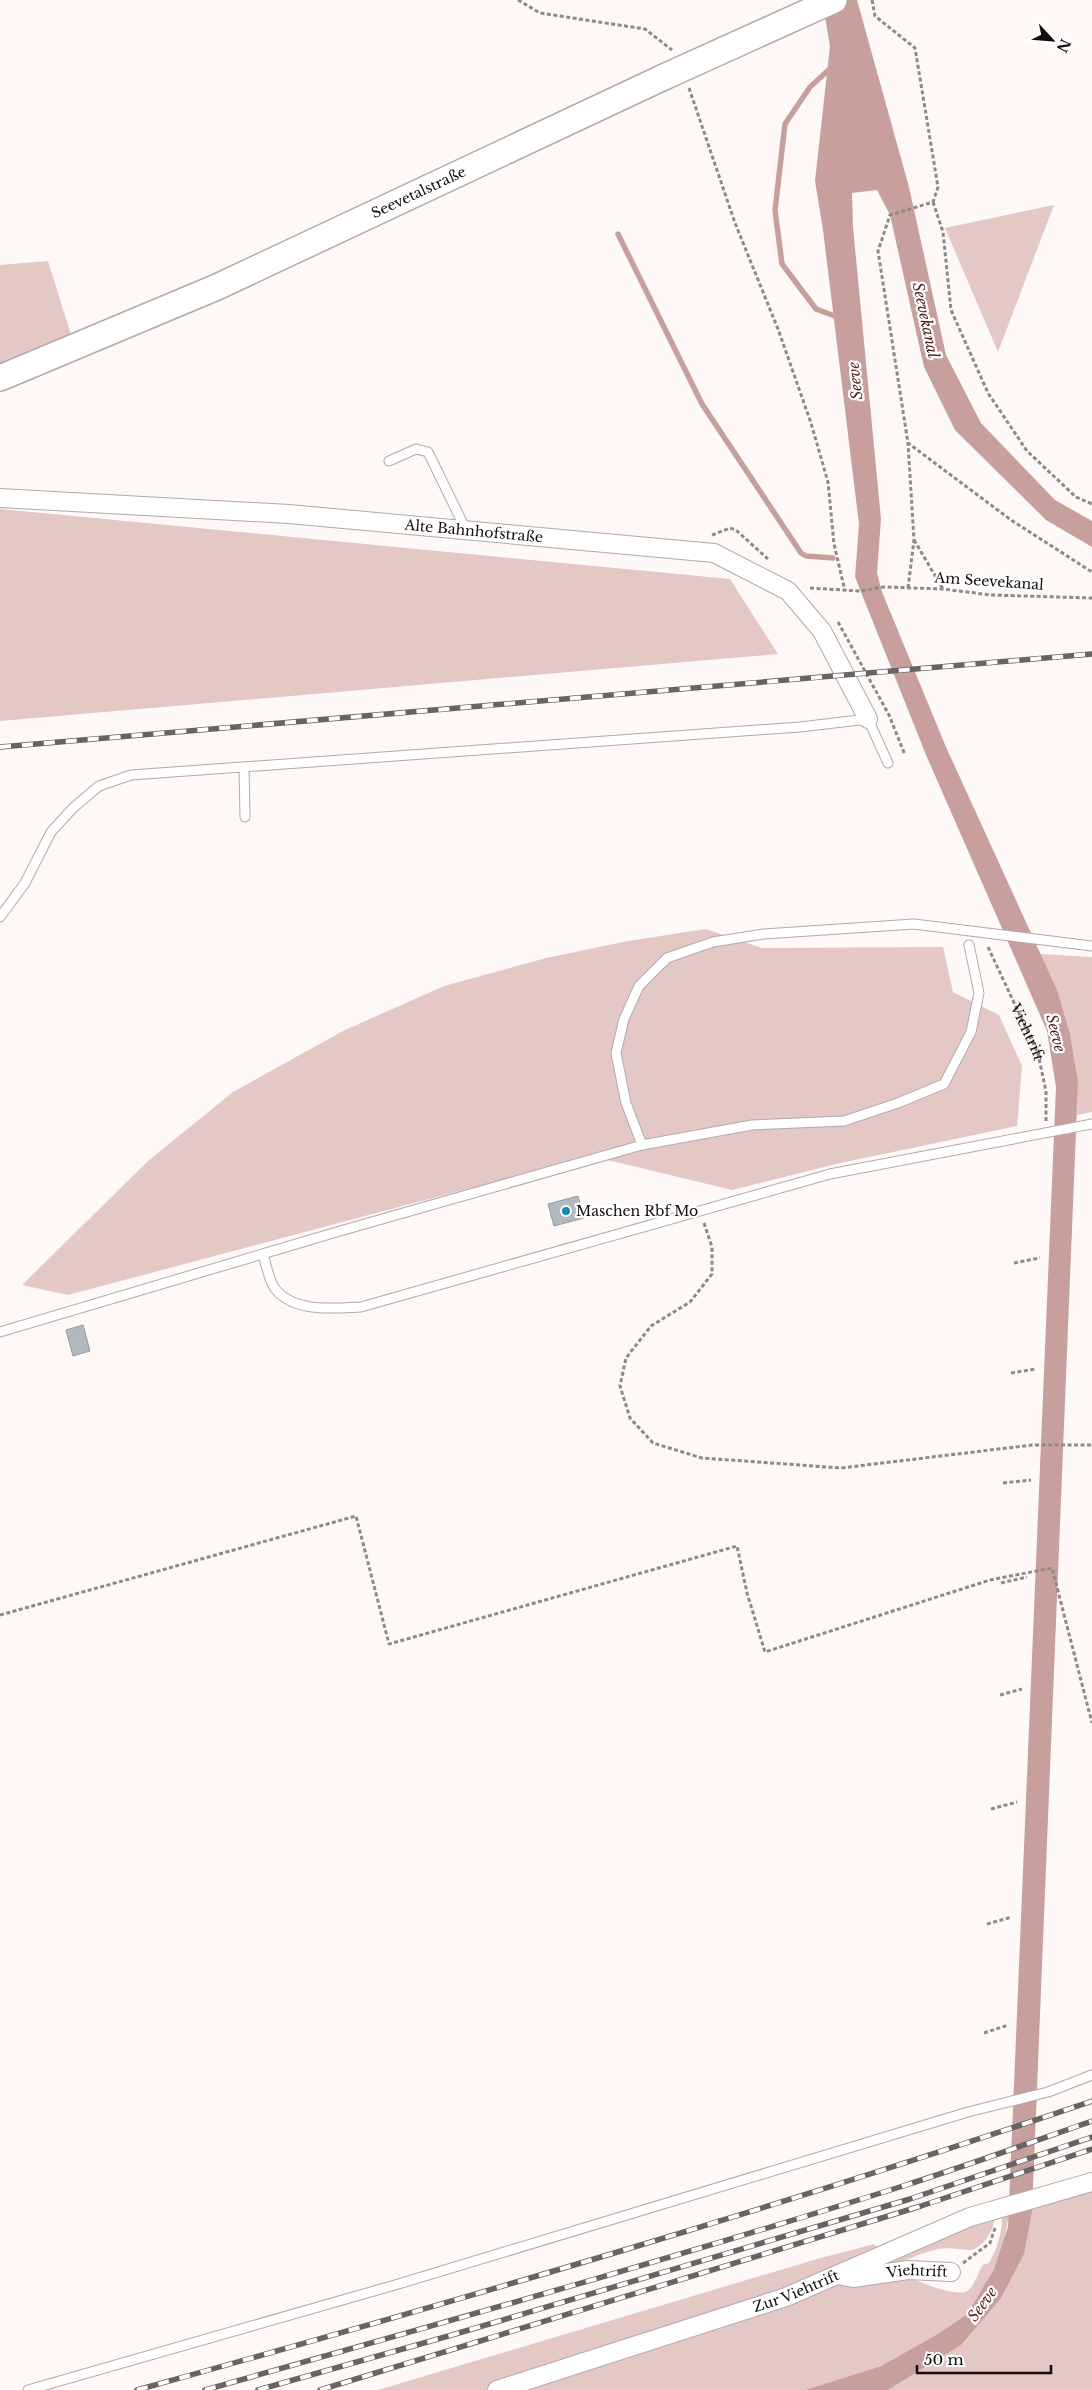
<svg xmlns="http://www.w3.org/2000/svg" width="1092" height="2390" viewBox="0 0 1092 2390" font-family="'Libre Baskerville',serif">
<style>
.green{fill:#e4c8c6}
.water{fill:#c7a09d}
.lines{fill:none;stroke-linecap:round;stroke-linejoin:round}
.stream{stroke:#c7a09d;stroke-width:5.5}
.building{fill:#b1babe;stroke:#919b9e}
.service-casing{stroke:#b3a9a7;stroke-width:11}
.minor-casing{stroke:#b3a9a7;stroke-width:20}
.secondary-casing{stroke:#b3a9a7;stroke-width:28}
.path{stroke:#8f8989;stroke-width:3;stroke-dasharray:4 2.5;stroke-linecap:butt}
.service{stroke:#fff;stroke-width:9}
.minor{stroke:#fff;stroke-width:18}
.secondary{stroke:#fff;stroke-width:25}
.rail-casing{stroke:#696464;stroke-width:5.5}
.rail{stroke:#fff;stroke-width:4;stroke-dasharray:11;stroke-linecap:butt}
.secondary-bridge-casing{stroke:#b3a9a7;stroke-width:28;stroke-linecap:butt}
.secondary-bridge{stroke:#fff;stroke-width:25}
.poi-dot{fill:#118dae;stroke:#fff;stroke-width:2}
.labels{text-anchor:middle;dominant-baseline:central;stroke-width:4.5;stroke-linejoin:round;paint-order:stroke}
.street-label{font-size:14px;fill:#100c0c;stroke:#fff}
.poi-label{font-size:14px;fill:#100c0c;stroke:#fff;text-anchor:start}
.water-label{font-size:15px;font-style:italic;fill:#52201e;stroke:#fff}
</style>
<rect width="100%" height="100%" fill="#fef8f7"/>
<path class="green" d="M1054,205L998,352L945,228Z
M48,261L72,338L0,367V265Z
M0,509L730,579L778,654L0,721Z
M706,929L762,948L943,947L953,992L999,1015L1022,1066L1017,1126L836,1164L732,1190L591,1156L68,1295L22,1285L148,1161L233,1092L343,1031L444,986L546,958L628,941Z
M1040,954L1092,957V1112L1077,1115C1080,1054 1065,1009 1040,954Z
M1092,2186V2390H888L961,2345L1033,2204Z
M1009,2215L1003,2248L994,2269L967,2314L941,2332L881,2366L808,2390H378L817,2259L874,2244L888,2258L995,2216C995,2228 983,2250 969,2250C957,2249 949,2247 938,2249C921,2253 906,2260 890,2267C902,2275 954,2299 967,2291C976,2285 977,2273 983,2265L989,2263C997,2248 1002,2234 1002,2217Z"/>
<path class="water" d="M822,0H857L909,187L946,355L981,423L1055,500L1092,521V547L1046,520L955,430L924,367L890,215L877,190L852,193L853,227L881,519L877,573L882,592L946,747L1057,990L1070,1034L1078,1082L1032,2211L1024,2254L1001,2298L961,2345L888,2390H806L881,2366L941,2332L967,2314L994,2269L1008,2227L1056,1087L1047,1031L926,755L855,577L859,524L823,230L815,181L830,46Z"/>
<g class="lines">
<path class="stream" d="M833,66L810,87L785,124L775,210L782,264L816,309L840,318
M618,234L702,404L801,553L806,556L833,558"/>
</g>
<path class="building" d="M578,1196L584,1218L554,1226L548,1204Z
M83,1325L90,1351L73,1356L66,1330Z"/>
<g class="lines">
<g class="service-casing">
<path id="service" d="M389,461L416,449L428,452L466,530
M244,767L245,817
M0,917L25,883L51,832L73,808L99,786L131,775L800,727L868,719L888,763
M642,1145L626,1103L616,1053L624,1019L639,986L667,958L713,942L764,934L914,924L1092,946
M263,1254C266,1264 269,1282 276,1290C296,1313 333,1308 361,1307L830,1174L1092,1124
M0,1332L340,1231L642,1145L752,1125L844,1121L898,1103L944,1084L971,1032L979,993L969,945
M28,2390L395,2285L968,2112L1048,2092L1092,2075"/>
</g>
<g class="minor-casing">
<g id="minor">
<path id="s2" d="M0,498L289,514L714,553L788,591L822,631L868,719"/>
<path id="s3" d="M838,2275L853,2278L908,2270L951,2272"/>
<path id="s4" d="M497,2390L786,2297L970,2217L1092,2182"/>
</g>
</g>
<g class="secondary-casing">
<g id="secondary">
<path id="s5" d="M0,378L217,287L664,77"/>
</g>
</g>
<g class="path">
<path d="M518,0L540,13L645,29L672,50"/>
<path d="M872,0L875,16L915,48L938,187L933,202L890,215L878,251L908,443L1011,520L1092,572"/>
<path d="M689,88L735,223L778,329L811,423L828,482L834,544L845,591"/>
<path d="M933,202L943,232L951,310L988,393L1027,451L1076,497L1092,504"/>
<path d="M712,535L730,528L736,530L768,559"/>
<path d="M914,540L943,589"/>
<path d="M810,588L859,591L884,587L943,589L991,595L1092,598"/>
<path d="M908,588L914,540L908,443"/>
<path d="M838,622L889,715L905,755"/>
<path id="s1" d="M988,947L1038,1054L1046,1091V1121"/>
<path d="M704,1223L712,1247V1274L690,1302L651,1326L626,1358L620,1386L630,1418L653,1443L702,1458L841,1468L1032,1445H1092"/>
<path d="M1014,1263L1040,1258"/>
<path d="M1011,1373L1036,1369"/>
<path d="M1003,1483L1031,1480"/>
<path d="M1001,1583L1027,1577"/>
<path d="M0,1615L356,1516L389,1644L737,1546L747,1593L765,1652L990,1580L1052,1568L1092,1723"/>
<path d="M1000,1695L1022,1689"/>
<path d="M991,1809L1017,1802"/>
<path d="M987,1924L1012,1917"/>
<path d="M984,2033L1008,2025"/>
<path d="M963,2263L990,2243L995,2228"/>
</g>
<use href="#service" class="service"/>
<use href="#minor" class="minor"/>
<use href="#secondary" class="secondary"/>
<g class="rail-casing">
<path id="rail" d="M0,747L1092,654
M137,2390C458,2301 777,2208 1092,2101
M205,2390C438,2324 672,2259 903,2186C966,2166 1029,2143 1092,2121
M258,2390L452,2335L910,2199L1092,2137
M320,2390L921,2206L1092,2149"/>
</g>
<use href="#rail" class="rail"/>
<g class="secondary-bridge-casing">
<path id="secondary-bridge" d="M664,77L834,0"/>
</g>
<use href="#secondary-bridge" class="secondary-bridge"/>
</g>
<circle class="poi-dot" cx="566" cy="1211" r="5"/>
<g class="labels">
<g class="street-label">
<text stroke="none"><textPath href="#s5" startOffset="458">Seevetalstraße</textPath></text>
<text stroke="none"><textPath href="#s2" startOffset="475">Alte Bahnhofstraße</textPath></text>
<text transform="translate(989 581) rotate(4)">Am Seevekanal</text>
<text stroke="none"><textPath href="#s1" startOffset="94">Viehtrift</textPath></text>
<text stroke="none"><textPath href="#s3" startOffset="80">Viehtrift</textPath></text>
<text stroke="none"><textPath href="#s4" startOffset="315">Zur Viehtrift</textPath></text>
</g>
<g class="poi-label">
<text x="576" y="1211">Maschen Rbf Mo</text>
</g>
<g class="water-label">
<text transform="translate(926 320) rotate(78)">Seevekanal</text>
<text transform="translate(855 381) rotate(-96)">Seeve</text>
<text transform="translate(1056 1033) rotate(76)">Seeve</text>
<text transform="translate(982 2304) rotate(-54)">Seeve</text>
</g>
</g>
<g transform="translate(1052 40) rotate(116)" stroke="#ffffff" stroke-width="4" paint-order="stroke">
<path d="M0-4L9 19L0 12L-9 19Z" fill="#100c0c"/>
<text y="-8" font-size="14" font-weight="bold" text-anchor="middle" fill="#100c0c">N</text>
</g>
<path d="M917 2365v8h134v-8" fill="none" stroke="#100c0c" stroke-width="2.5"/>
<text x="924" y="2365" font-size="15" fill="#100c0c" stroke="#ffffff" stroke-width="4" paint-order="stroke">50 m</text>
</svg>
